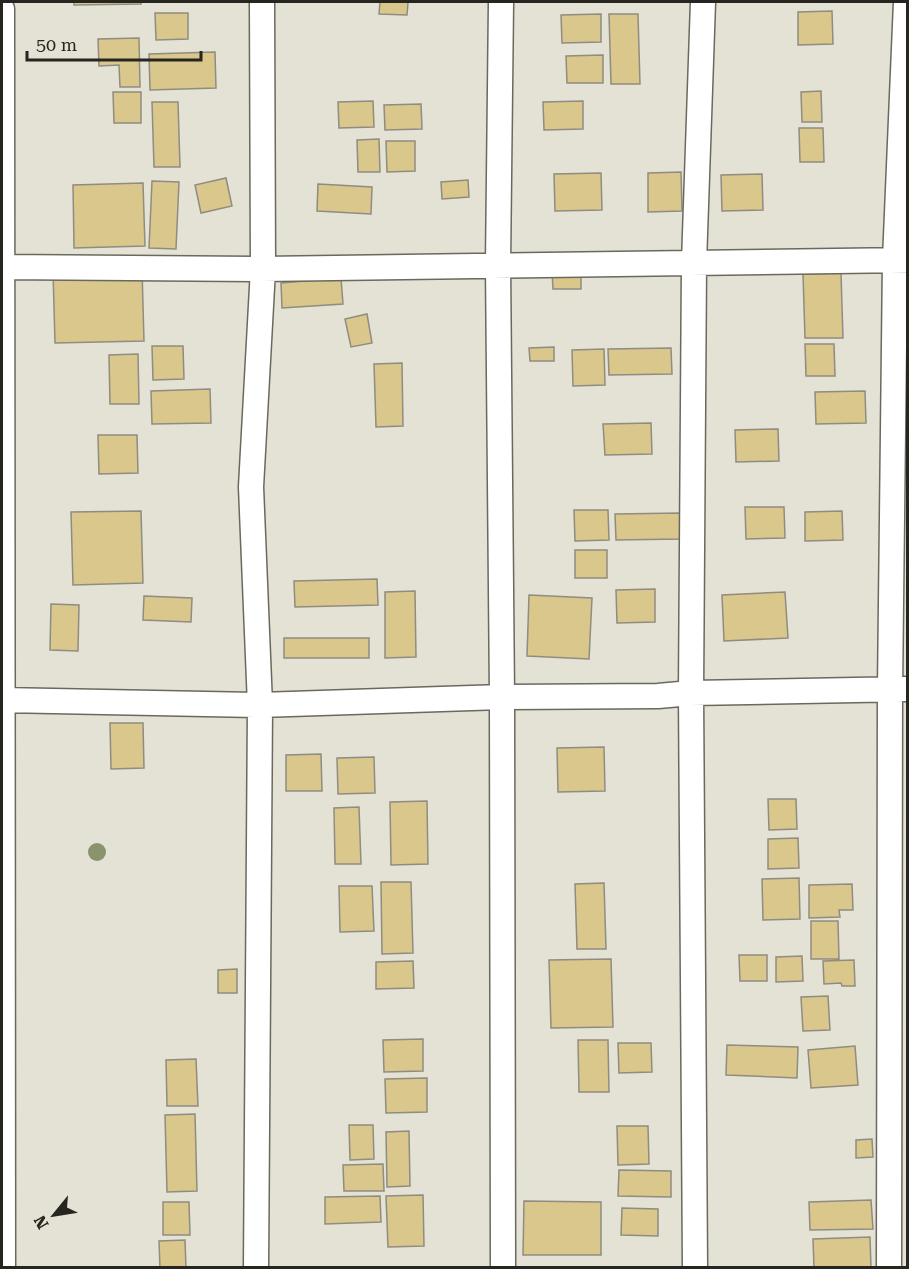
<svg xmlns="http://www.w3.org/2000/svg" width="909" height="1269" viewBox="0 0 909 1269" font-family="'Roboto Serif',serif">
<style>
.building{fill:#dac78b;stroke:#908c81;stroke-width:1.5}
.lines{fill:none;stroke-linecap:round;stroke-linejoin:round}
.minor-casing{stroke:#6b685e;stroke-width:27}
.minor{stroke:#fff;stroke-width:24}
.tree{fill:#89936c}
</style>
<rect width="100%" height="100%" fill="#e4e1d5"/>
<path class="building" d="M74,2H141V4L74,5Z
M380,2H408L407,15L379,14Z
M832,11L833,44L798,45V12Z
M155,13H188V39L156,40Z
M601,14V42L562,43L561,15Z
M609,14H638L640,84H611Z
M139,38L140,87H120L119,65L99,66L98,39Z
M215,52L216,88L150,90L149,54Z
M603,55V83H567L566,56Z
M821,91L822,122H802L801,92Z
M113,92H141V123H114Z
M373,101L374,127L339,128L338,102Z
M583,101V129L544,130L543,102Z
M152,102H178L180,167H154Z
M421,104L422,129L385,130L384,105Z
M799,128H823L824,162H800Z
M379,139L380,172H358L357,140Z
M386,141H415V171L387,172Z
M681,172L682,211L648,212V173Z
M601,173L602,210L555,211L554,174Z
M762,174L763,210L722,211L721,175Z
M226,178L232,206L201,213L195,185Z
M468,180L469,197L442,199L441,182Z
M152,181L179,182L176,249L149,248Z
M143,183L145,246L74,248L73,185Z
M318,184L372,187L371,214L317,211Z
M142,269L144,341L55,343L53,271Z
M581,270V289H553L552,271Z
M841,273L843,338H805L803,274Z
M341,278L343,304L282,308L281,283Z
M367,314L372,343L351,347L345,319Z
M805,344H834L835,376H806Z
M152,346H183L184,379L153,380Z
M554,347V361H530L529,348Z
M671,348L672,374L609,375L608,349Z
M604,349L605,385L573,386L572,350Z
M138,354L139,404H110L109,355Z
M402,363L403,426L376,427L374,364Z
M210,389L211,423L152,424L151,391Z
M865,391L866,423L816,424L815,392Z
M651,423L652,454L605,455L603,424Z
M778,429L779,461L736,462L735,430Z
M98,435H137L138,473L99,474Z
M745,507H784L785,538L746,539Z
M574,510H608L609,540L575,541Z
M141,511L143,583L73,585L71,512Z
M842,511L843,540L805,541V512Z
M680,513L681,539L616,540L615,514Z
M575,550H607V578H575Z
M377,579L378,605L295,607L294,581Z
M655,589V622L617,623L616,590Z
M415,591L416,657L385,658V592Z
M785,592L788,638L724,641L722,595Z
M529,595L592,598L589,659L527,656Z
M144,596L192,598L191,622L143,620Z
M51,604L79,605L78,651L50,650Z
M284,638H369V658H284Z
M110,723H143L144,768L111,769Z
M604,747L605,791L558,792L557,748Z
M321,754L322,791H286V755Z
M374,757L375,793L338,794L337,758Z
M768,799H796L797,829L769,830Z
M427,801L428,864L391,865L390,802Z
M359,807L361,864H335L334,808Z
M798,838L799,868L768,869V839Z
M799,878L800,919L763,920L762,879Z
M381,882H411L413,953L382,954Z
M604,883L606,949H577L575,884Z
M852,884L853,910H839L840,917L809,918V885Z
M339,886H372L374,931L340,932Z
M811,921H838L839,959H811Z
M739,955H767V981H740Z
M802,956L803,981L776,982V957Z
M611,959L613,1027L551,1028L549,960Z
M854,960L855,986H842L841,983L824,984L823,961Z
M413,961L414,988L376,989V962Z
M237,969V993H218V970Z
M828,996L830,1030L803,1031L801,997Z
M423,1039V1071L384,1072L383,1040Z
M578,1040H608L609,1092H579Z
M618,1043H651L652,1072L619,1073Z
M727,1045L798,1047L797,1078L726,1075Z
M855,1046L858,1085L811,1088L808,1050Z
M196,1059L198,1106H167L166,1060Z
M427,1078V1112L386,1113L385,1079Z
M195,1114L197,1191L167,1192L165,1115Z
M349,1125H373L374,1159L350,1160Z
M617,1126H648L649,1164L618,1165Z
M409,1131L410,1186L387,1187L386,1132Z
M872,1139L873,1157L856,1158V1140Z
M383,1164L384,1191H344L343,1165Z
M619,1170L671,1171V1197L618,1196Z
M423,1195L424,1246L388,1247L386,1196Z
M380,1196L381,1222L325,1224V1197Z
M871,1200L873,1229L810,1230L809,1202Z
M524,1201L601,1202V1255H523Z
M163,1202H189L190,1235H163Z
M622,1208L658,1209V1236L621,1235Z
M870,1237L871,1268H814L813,1239Z
M185,1240L186,1268H160L159,1241Z"/>
<g class="lines">
<g class="minor-casing">
<path id="minor" d="M501,2L498,265L502,697L503,1268
M2,9L3,1268
M3,267L263,269L908,260
M2,700L260,705L502,697L658,696L691,693L908,689
M256,1268L260,705L251,487L263,269L262,2
M695,1268L691,693L694,263L703,2
M889,1268L890,689L895,260L906,2"/>
</g>
<use href="#minor" class="minor"/>
</g>
<circle class="tree" cx="97" cy="852" r="9"/>
<rect width="909" height="1269" fill="none" stroke="#262520" stroke-width="6"/>
<g transform="translate(54 1215) rotate(240)" stroke="#e4e1d5" stroke-width="4.5" paint-order="stroke">
<path d="M0-4.5L10 22L0 15L-10 22Z" fill="#262520"/>
<text y="-9" font-size="16" font-weight="bold" text-anchor="middle" fill="#262520">N</text>
</g>
<path d="M27 51v9h174v-9" fill="none" stroke="#262520" stroke-width="3"/>
<text x="36" y="51" font-size="18" fill="#262520" stroke="#e4e1d5" stroke-width="4.5" paint-order="stroke">50 m</text>
</svg>
